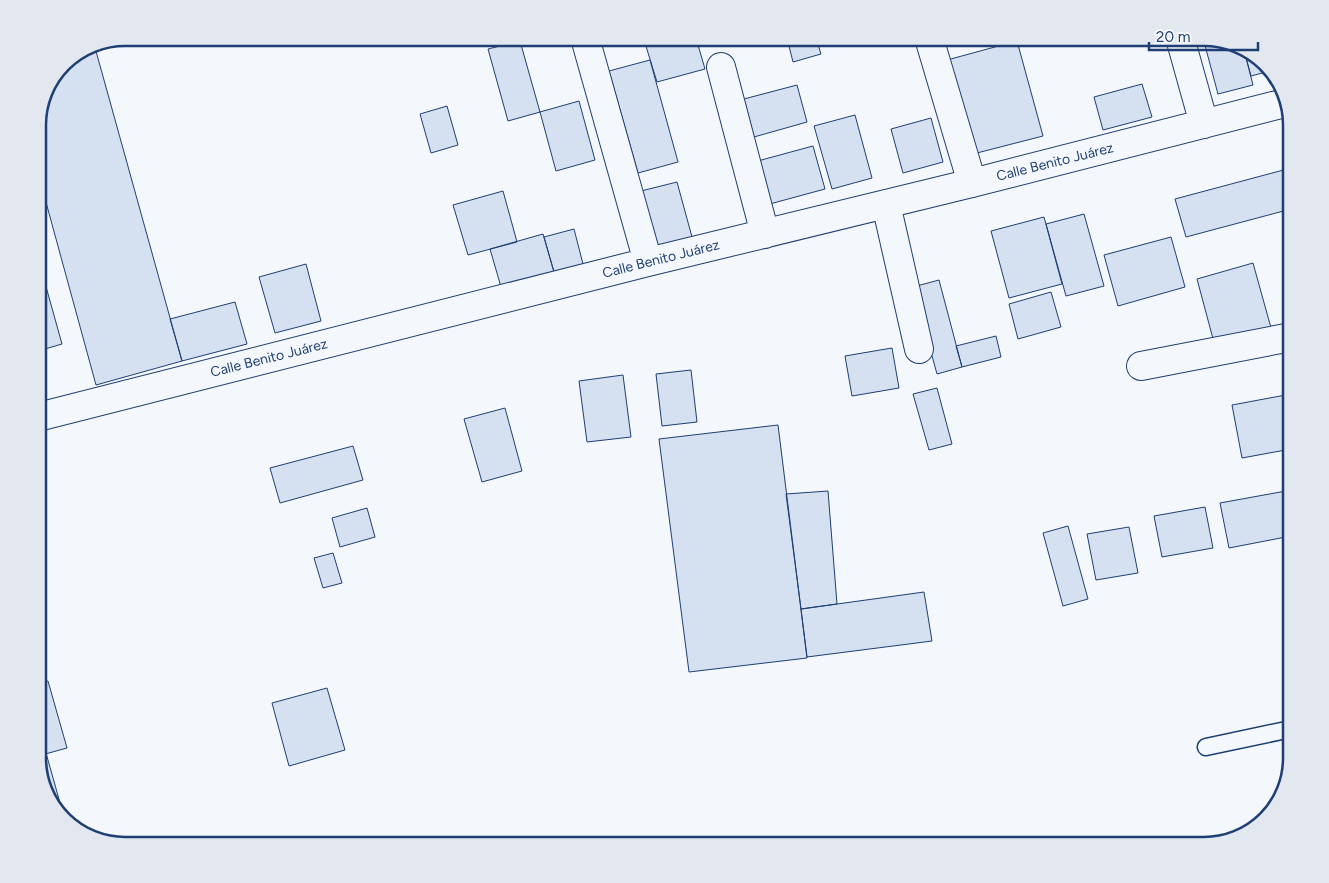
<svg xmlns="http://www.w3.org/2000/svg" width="1329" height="883" viewBox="0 0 1329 883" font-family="Figtree,sans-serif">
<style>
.building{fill:#d5e0f0;stroke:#1d3f73}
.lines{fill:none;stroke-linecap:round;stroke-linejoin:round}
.lane-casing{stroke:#1d3f73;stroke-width:19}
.street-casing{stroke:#1d3f73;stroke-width:30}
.lane{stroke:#f4f7fb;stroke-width:16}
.street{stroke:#f4f7fb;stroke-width:28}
.labels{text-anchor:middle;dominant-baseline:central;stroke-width:4;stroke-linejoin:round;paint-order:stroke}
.street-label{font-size:14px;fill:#1d3f73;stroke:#f4f7fb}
.rim{fill:none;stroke:#1d3f73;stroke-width:2.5}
</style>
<rect width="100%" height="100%" fill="#f4f7fb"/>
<path class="building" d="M666,38H696L705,69L657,82L645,43Z
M787,38H816L821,54L793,62Z
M1203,38L1244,50L1253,85L1218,94Z
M520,41L540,112L508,121L488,49Z
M1017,41L1043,136L973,154L947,60Z
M92,44H94L182,361L96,385L38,173V120L63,63Z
M1244,50L1252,52L1270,71L1251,76Z
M650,60L678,162L638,173L609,71Z
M1142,84L1152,117L1103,130L1094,97Z
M797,85L807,122L754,137L744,99Z
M579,101L595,160L556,171L540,112Z
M447,106L458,145L431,153L420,114Z
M855,115L872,178L832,189L814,126Z
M931,118L943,162L903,173L891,129Z
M813,146L825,189L766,205L754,162Z
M1291,168V209L1186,237L1175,199Z
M677,182L692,237L656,247L641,191Z
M503,191L517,242L468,255L453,205Z
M1084,214L1104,286L1066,296L1046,224Z
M1044,217L1062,284L1009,298L991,231Z
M574,229L583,264L554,272L544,237Z
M543,234L554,272L501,287L490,249Z
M1171,237L1185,287L1118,306L1104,255Z
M38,258L62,344L38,351Z
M1253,263L1273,335L1216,350L1197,279Z
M306,264L321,321L275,333L259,277Z
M939,280L962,367L937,374L913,287Z
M1051,292L1061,327L1018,339L1009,304Z
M1287,293H1291V318Z
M235,302L247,344L182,361L170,319Z
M996,336L1001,357L962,367L956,346Z
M892,348L899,388L852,396L845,356Z
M1291,351V393L1284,353Z
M691,370L697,422L662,426L656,374Z
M623,375L631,437L587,442L579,381Z
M937,388L952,444L929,450L913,394Z
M1291,394V449L1242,458L1232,405Z
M505,408L522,471L482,482L464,419Z
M778,425L807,658L689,672L659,439Z
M353,446L363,480L280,503L270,468Z
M828,491L837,604L801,609L786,494Z
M1286,491L1291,520V536L1229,548L1220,503Z
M1205,507L1213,548L1162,557L1154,516Z
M367,508L375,537L340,547L332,518Z
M1068,526L1088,599L1063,606L1043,533Z
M1129,527L1138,573L1096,580L1087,534Z
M333,553L342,583L323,588L314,558Z
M924,592L932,641L807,657L801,609Z
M48,681L67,748L38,756V683Z
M327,688L345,750L289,766L272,703Z
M46,753L64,817L49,802L38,763V756Z"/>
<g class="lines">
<g class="lane-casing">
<path id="lane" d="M1206,747L1291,729"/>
</g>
<g class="street-casing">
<path id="street" d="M585,38L648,262
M929,38L972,183
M1180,38L1204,124
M721,67L765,234
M886,204L919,349
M1141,366L1291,337
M38,417L648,262L972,183L1285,103"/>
</g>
<use href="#lane" class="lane"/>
<use href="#street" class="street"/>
</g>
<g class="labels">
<g class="street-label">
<text transform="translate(1055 162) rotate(-14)">Calle Benito Juárez</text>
<text transform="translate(661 259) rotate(-14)">Calle Benito Juárez</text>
<text transform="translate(269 358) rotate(-14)">Calle Benito Juárez</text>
</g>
</g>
<path d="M0 0H1329V883H0ZM125 46H1204A79 79 0 0 1 1283 125V758A79 79 0 0 1 1204 837H125A79 79 0 0 1 46 758V125A79 79 0 0 1 125 46Z" fill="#e3e8f0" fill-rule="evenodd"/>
<path class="rim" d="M125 46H1204A79 79 0 0 1 1283 125V758A79 79 0 0 1 1204 837H125A79 79 0 0 1 46 758V125A79 79 0 0 1 125 46Z"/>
<path d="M1149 42v8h109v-8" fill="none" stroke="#1d3f73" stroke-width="2.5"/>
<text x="1156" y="42" font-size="15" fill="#1d3f73" stroke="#f4f7fb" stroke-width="4" paint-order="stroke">20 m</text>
</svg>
